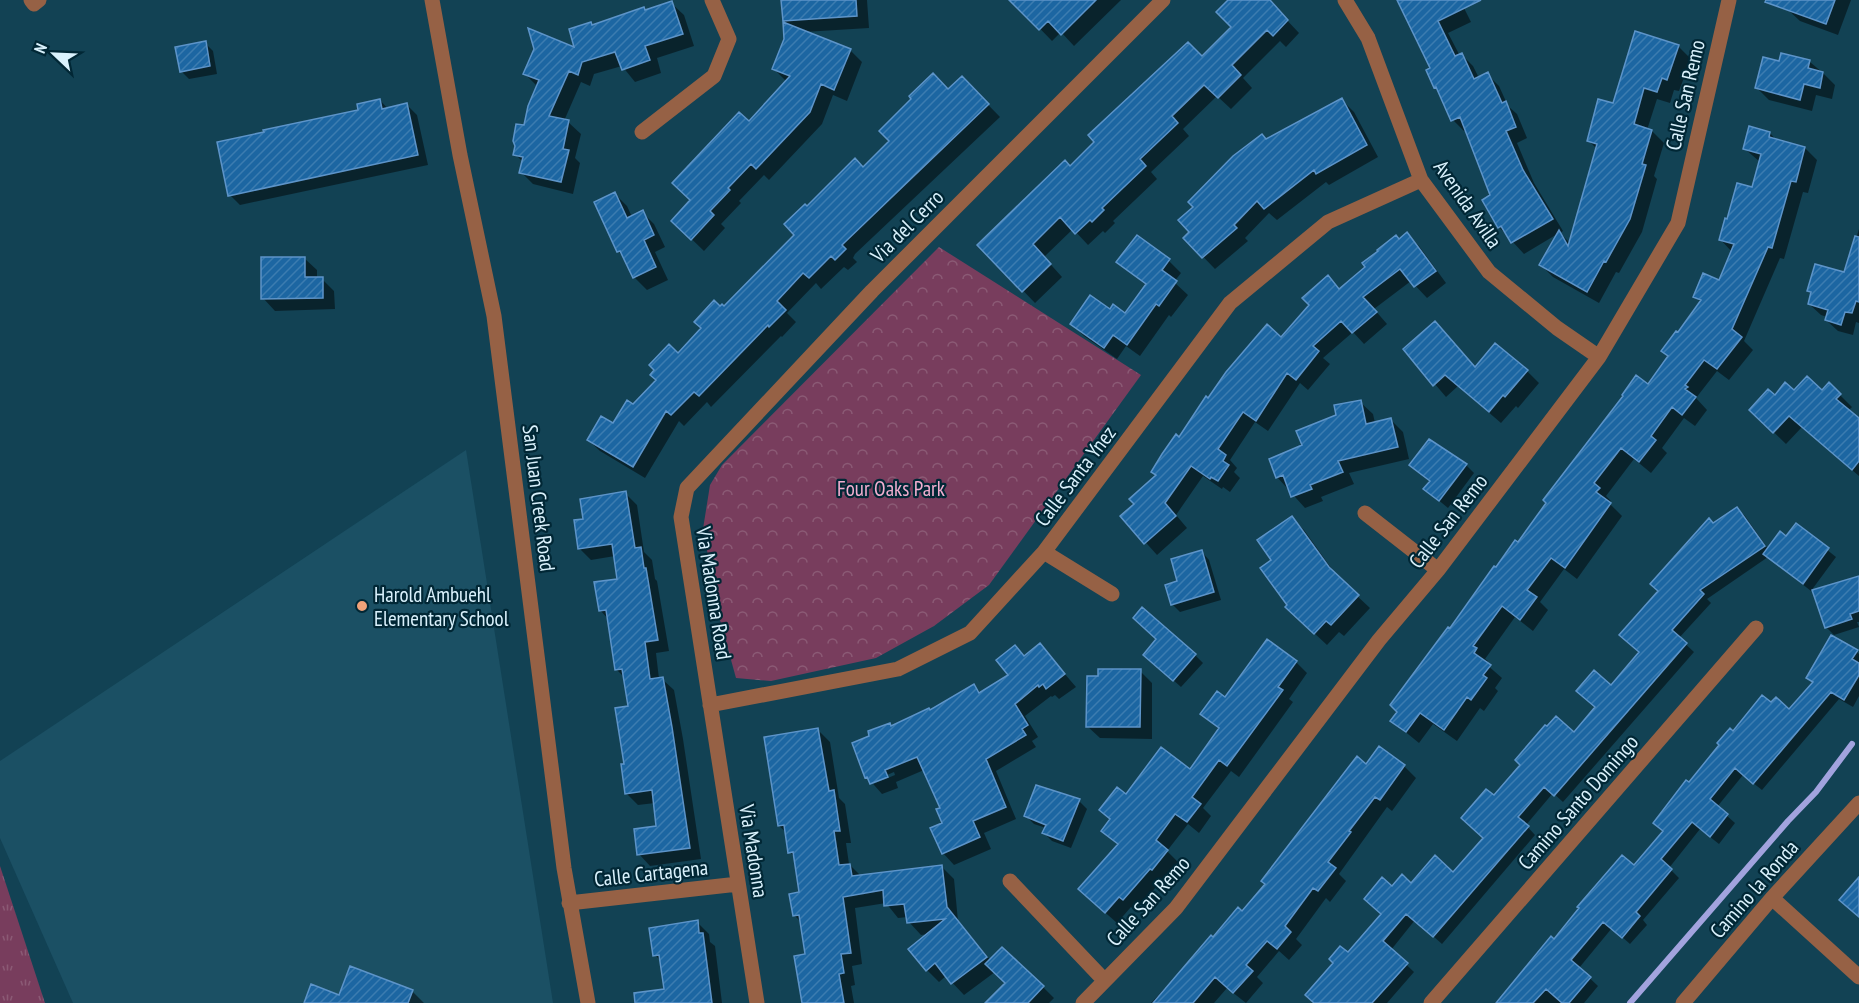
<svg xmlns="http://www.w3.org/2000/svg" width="1859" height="1003" viewBox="0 0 1859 1003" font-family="'PT Sans Narrow',sans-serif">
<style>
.built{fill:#1b5064}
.grass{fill:url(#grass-tufts)}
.park{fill:url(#park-crowns)}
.shadow{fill:#0007;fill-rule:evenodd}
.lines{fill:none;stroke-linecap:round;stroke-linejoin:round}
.stream{stroke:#a2a3de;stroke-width:6}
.building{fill:url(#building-hatch);stroke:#5d94c9;stroke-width:1.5}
.minor{stroke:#966145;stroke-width:15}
.poi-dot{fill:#f0a279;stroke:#012735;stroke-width:2}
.labels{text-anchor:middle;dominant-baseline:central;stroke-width:4.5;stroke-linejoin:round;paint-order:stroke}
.street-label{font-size:21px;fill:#d9f1fc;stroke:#012735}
.park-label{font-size:21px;fill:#f2aed0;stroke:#012735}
.poi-label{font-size:21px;fill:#d9f1fc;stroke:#012735;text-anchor:start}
</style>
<defs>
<pattern id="grass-tufts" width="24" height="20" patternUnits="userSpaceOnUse" patternTransform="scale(1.5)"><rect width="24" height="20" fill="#783d5d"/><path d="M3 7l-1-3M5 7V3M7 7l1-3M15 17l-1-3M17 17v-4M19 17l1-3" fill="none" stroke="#8b5a75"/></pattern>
<pattern id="park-crowns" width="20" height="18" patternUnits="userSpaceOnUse" patternTransform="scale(1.5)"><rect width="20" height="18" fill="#783d5d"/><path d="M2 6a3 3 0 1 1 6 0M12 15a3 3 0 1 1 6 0" fill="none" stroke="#8b5a75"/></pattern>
<pattern id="building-hatch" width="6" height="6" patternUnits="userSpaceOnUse" patternTransform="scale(1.5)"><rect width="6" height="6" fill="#1c66a2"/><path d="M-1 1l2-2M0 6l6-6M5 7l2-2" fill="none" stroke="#3c7cb0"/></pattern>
</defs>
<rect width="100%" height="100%" fill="#124254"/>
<path class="built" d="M466,450L553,1003H73L0,838V761Z"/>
<path class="grass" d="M0,866L45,1003H0Z"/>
<path class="park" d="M939,247L1141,375L989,585L934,626L876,658L771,681L736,678L720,620L703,529L710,485L722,465Z"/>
<path class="shadow" d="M783,0H867L869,28L804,32L850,50L862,62L847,101L833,95L822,124L769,180L764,175L739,201L741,203L721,224L725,228L704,251L673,221L692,200L749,123L787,82L774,69L790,27L784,20Z
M1012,0H1121L1074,46L1061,32L1052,41Z
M1230,0H1268L1299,33L1286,47L1280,41L1243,78L1252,88L1231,109L1217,96L1183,129L1189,136L1151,172L1157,179L1113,221L1115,223L1105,233L1103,231L1088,245L1073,229L1044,257L1062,277L1035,303L979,245L1202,58L1233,27Z
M1398,0H1460L1471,22L1448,33L1460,56L1462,55L1473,66L1479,78L1487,74L1499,86L1508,106L1517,114L1527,138L1517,143L1534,183L1563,231L1560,233L1570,243L1597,149L1589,141L1614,105L1678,46L1691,59L1679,91L1674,90L1670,103L1657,99L1647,130L1652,131L1664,143L1654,176L1657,179L1642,232L1619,273L1616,272L1599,303L1553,277L1541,265L1559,233L1524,254L1499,227L1492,196L1467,130L1464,131L1453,120L1440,92L1435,88L1428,71L1432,69Z
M1791,0H1851L1838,35L1800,21L1787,9Z
M671,3L684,15L694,46L657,58L661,73L635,82L622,66L594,74L590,86L581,82L564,121L568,122L581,134L575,158L580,163L573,194L533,184L521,172L523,162L515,154L538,87L525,74L577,49L593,26Z
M205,43L213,51L217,74L189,79L181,71Z
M1782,54L1810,62L1823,73L1835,85L1832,99L1816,95L1812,111L1769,100L1757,88L1780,63Z
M962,78L1000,117L855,254L853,258L857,262L848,270L844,267L821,289L816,283L787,313L796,322L782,337L781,336L711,407L707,402L684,426L679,421L645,478L600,451L588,440L614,425L634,406L720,308H724L796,235L807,208L863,169Z
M380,100L388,109L407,105L417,115L428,165L240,205L230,195Z
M1342,100L1354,112L1378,157L1329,185L1326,182L1277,220L1269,213L1245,238L1248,241L1215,269L1185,238Z
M1770,133L1777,141L1805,148L1817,160L1808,193L1803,192L1784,259L1780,258L1744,341L1753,350L1729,380L1717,371L1696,398L1707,410L1695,426L1684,418L1662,448L1667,453L1651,473L1634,459L1606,496L1611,501L1609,503L1622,516L1577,579L1564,569L1540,602L1548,610L1533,631L1515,617L1485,659L1488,661L1486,664L1502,678L1495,688L1498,691L1484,711L1480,708L1457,741L1433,724L1419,743L1392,721L1450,631L1496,569L1648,386L1670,357L1678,334L1701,303L1695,296L1720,282L1732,252L1720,239L1728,221L1753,189L1760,162L1745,149Z
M615,194L627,206L632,217L642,212L654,224L665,247L655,252L668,280L647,290L634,277L626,260L618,251Z
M1859,229V323L1856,322L1853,335L1838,331L1826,320L1827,317L1821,315L1809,304L1812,294L1809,291L1845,274Z
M1407,234L1419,246L1446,283L1427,298L1411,281L1374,309L1387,324L1364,344L1353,332L1323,358L1330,364L1308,390L1300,383L1268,431L1255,422L1230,460L1237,468L1234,472L1240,478L1230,492L1223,487L1222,489L1203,476L1176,515L1187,528L1157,555L1122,516L1136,505L1158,476L1180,439L1209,400L1282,339L1311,305L1328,277L1340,290Z
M304,258L317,270V279H322L334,291L335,309L275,311L263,298Z
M1169,261L1181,273L1174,282L1188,295L1171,317L1169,315L1140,356L1126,346L1117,359L1084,336L1072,324L1110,311L1125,315L1147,286L1118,262Z
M1405,349L1476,369L1527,371L1539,383L1518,408L1516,406L1501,423L1458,386L1446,397Z
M1795,392L1840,395L1852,407L1848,411L1859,420V476L1802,427L1786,444L1751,410L1775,397Z
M1360,402L1373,414L1375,423L1391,420L1403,432L1409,459L1349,473L1354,484L1321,497L1323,501L1305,508L1277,477L1304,446L1338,416Z
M1411,465H1466L1474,473L1448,508L1425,489L1431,482Z
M625,493L637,505L644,552L652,560L655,579L657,581L669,651L656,653L659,679H662L674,690L683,739L701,859L650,866L639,854L658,828L655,803L638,805L627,794L626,765L630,707L625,678L616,669L609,620L600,610L618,580L615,556L591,560L580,549L585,520Z
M1737,509L1745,516L1768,549L1787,538L1796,525L1836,557L1811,591L1768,557L1707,599L1711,603L1679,638L1694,652L1563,802L1553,793L1526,825L1535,835L1442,944L1415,920L1391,950L1414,972L1387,1003H1315L1348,955L1383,914L1392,888L1411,885L1454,874L1485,838L1494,797L1574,734L1641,653L1714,525Z
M1291,518L1304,530L1339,579L1370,608L1344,636L1339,632L1327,645L1299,619L1289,605Z
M1202,552L1209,560L1221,600L1180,612L1172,604L1179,582Z
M1859,577V622H1857L1859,627L1834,635L1826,627Z
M1158,639L1195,655L1203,663L1181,687L1153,662Z
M1040,645L1076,687L1059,699L1055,695L1052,697L1051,696L1025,716L1038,737L1032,741L1036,747L996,771L1016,819L984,833L991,849L954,865L943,853L942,808L924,770L896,782L898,788L882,794L867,777L871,737L890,724L892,727L931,712L973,686L981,693L1010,676L1015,647L1025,657ZM894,772L895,775L873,784V781Z
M1857,652L1859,654V696L1853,707L1839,699L1762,790L1743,775L1717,807L1735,823L1719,844L1700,829L1669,868L1679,878L1643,920L1647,925L1630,944L1612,928L1579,968L1598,986L1584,1003H1495L1498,1000L1499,1001L1554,941L1635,868L1665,832L1689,784L1733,733L1771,705L1789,711L1813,683L1808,678Z
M1296,662L1307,673L1289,699L1293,702L1239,777L1231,771L1203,808L1211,816L1199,833L1188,824L1167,851L1178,862L1135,911L1131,907L1117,923L1091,900L1119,845L1103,830L1111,820L1101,810L1126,796L1190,771L1220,730L1202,714Z
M1140,671L1152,683V739L1100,738L1087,726Z
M818,730L830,742L839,798L845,804L851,843H846L849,864L861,876L942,867L954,879L958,921L991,961L1043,987L1054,998L1049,1003H987L1007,983L995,972L964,995L946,976L939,982L927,970L929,934L921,935L909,922L908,917L898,918L886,903L855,908L862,964L852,966L855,985L851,986L854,1003H804L807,955L802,923L794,915L801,893L795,858L790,852L787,833L779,826Z
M1379,748L1404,766L1416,778L1392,811L1387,807L1339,874L1346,881L1330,902L1326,898L1296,939L1302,945L1289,960L1279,951L1257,977L1263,983L1246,1003L1227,988L1214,1003H1151L1165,988L1167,989L1214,939L1243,913Z
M1037,787L1079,801L1087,809L1071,848L1052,841L1044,833L1046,828L1034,824L1026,816Z
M697,922L709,934L710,942L715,946L722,1003H662L666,990L662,962L655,955Z
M412,991L424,1003H306L340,997Z"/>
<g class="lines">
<path class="stream" d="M1630,1003L1788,821L1816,792L1852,744"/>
</g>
<path class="building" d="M781,0H856L857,16L783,21Z
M1009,0H1096L1061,35L1048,21L1039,30Z
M1228,0H1270L1288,20L1273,36L1267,30L1232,65L1241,75L1218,98L1204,85L1172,116L1178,123L1140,159L1146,166L1102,208L1104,210L1092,222L1090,220L1075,234L1060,217L1033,244L1051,264L1022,292L977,245L1065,160L1070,166L1094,142L1088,135L1188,42L1202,56L1231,27L1216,12Z
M1397,0H1481L1438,21L1455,56L1462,53L1474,79L1488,72L1502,103L1506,101L1516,127L1506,131L1523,170L1553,219L1511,243L1501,226L1498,228L1482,200L1490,195L1460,117L1451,121L1436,87L1434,88L1426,70L1430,68Z
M1766,0H1835L1826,24L1765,2Z
M672,1L683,34L645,46L650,60L622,70L615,52L582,62L578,75L569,71L549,116L569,120L563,149L569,150L561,182L519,173L523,157L513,155L515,146L513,141L516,124L524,125L528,106L539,80L523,74L534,49L528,28L574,47L569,29L591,22L592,25L644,7L645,10Z
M783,22L851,49L834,90L821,84L810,112L756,169L751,164L728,188L730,190L710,211L714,215L691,240L671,221L690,200L672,183L739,112L749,121L790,76L772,69L784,39Z
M1635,31L1679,45L1667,80L1662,78L1657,92L1644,88L1634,124L1652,130L1642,164L1646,165L1630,219L1606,262L1604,261L1587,292L1539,265L1559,230L1568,246L1597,144L1587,141L1598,99L1613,103Z
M206,41L210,66L180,72L175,47Z
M1781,53L1810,60L1808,68L1823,72L1820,88L1804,84L1800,100L1755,88L1763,57L1779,61Z
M933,73L948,89L962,76L989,104L844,243L842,245L846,249L835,260L831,256L809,278L803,273L777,301L786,310L769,327L768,325L699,396L694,392L671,415L666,411L633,467L587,440L601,416L613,423L627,400L633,404L656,380L650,375L654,370L649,365L669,344L678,353L701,328L694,322L714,300L720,306L722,304L724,306L794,235L784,224L805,204L807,206L855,158L863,167L889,141L879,131L911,99L909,96Z
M1342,98L1367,145L1316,174L1314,170L1264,209L1257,201L1234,225L1237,228L1202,258L1183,238L1189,232L1178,220L1193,207L1188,202L1233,156L1262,134L1266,139Z
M380,99L382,109L407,103L418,155L228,196L217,142L264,132L263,130L358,110L357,104Z
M1749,126L1770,132L1769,137L1805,147L1796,182L1791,181L1772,248L1768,247L1732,329L1742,337L1717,369L1704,360L1685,385L1688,387L1685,389L1696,397L1682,415L1672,407L1651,436L1656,440L1639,462L1621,448L1594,483L1600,488L1596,492L1611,503L1565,568L1551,558L1527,590L1537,597L1520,620L1502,606L1473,646L1477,648L1474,653L1491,665L1483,675L1487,678L1471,700L1467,697L1444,730L1420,713L1406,732L1390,721L1397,712L1390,705L1448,627L1450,628L1494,566L1496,567L1515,540L1518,542L1546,503L1543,500L1623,396L1622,395L1636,375L1648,384L1668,356L1661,351L1676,331L1678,332L1701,300L1693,297L1703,273L1719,280L1734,244L1719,240L1725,218L1727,219L1737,183L1752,187L1761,154L1743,149Z
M615,192L627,218L643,210L654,235L644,240L656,267L633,278L620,251L617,252L594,202Z
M1407,232L1436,271L1414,287L1400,269L1363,297L1377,312L1352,333L1341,321L1313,346L1319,351L1296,380L1287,373L1256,421L1243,412L1218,449L1226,455L1223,461L1229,465L1218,481L1211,477L1210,479L1191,466L1165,503L1176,516L1144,544L1120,516L1134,504L1129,499L1156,475L1151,472L1162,454L1176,434L1179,437L1206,396L1208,398L1226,372L1267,324L1281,337L1309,305L1302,298L1328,275L1339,289L1365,267L1362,263L1378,251L1377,250L1396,235L1399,239Z
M1137,235L1170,259L1162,270L1177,281L1159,306L1156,304L1127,345L1113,335L1104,348L1070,324L1090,295L1110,309L1113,304L1125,313L1146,284L1116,262Z
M1855,236L1859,237V302L1856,301L1852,313L1845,312L1841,325L1825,320L1828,310L1808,304L1811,292L1807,291L1815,264L1844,272Z
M261,257H305V277H323V298L261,299Z
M1435,321L1475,367L1495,343L1528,370L1505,397L1503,395L1489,412L1445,375L1433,386L1403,349Z
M1807,376L1822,390L1829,382L1841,394L1836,399L1859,418V461L1852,470L1789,416L1773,433L1749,410L1768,389L1775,395L1785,382L1794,390Z
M1361,400L1366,424L1391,418L1398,447L1338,461L1343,472L1310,485L1312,489L1291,497L1283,475L1276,478L1269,459L1302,445L1296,431L1336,415L1334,405Z
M1429,439L1467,464L1439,501L1423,489L1430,481L1409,465Z
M626,491L635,548L641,547L644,568H646L658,640L645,642L650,679L663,677L672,727L690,848L637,855L634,829L656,826L652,790L625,794L621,764H624L615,708L628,706L622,669L615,670L606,610L599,611L594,582L617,579L612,544L578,549L574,520L583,519L580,499Z
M1737,507L1765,546L1700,590L1704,594L1672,630L1687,643L1554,796L1544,787L1518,817L1529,826L1433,937L1406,914L1383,941L1408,963L1372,1003H1314L1305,995L1333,963L1329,959L1340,946L1348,952L1381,914L1364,899L1382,877L1392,886L1402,874L1411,883L1435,855L1453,872L1483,838L1461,818L1486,789L1494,795L1520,765L1515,760L1545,725L1547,726L1556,716L1574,732L1595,707L1576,691L1594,670L1611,685L1639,652L1619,635L1658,591L1650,584L1709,518L1713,523Z
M1292,516L1329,567L1359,595L1331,625L1326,621L1314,634L1285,607L1287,605L1260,568L1271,560L1257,540Z
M1796,523L1829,548L1803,584L1763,554L1780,531L1786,536Z
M1202,550L1214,592L1171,605L1165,585L1177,581L1171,559Z
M1859,576V611L1850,614L1852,619L1825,628L1812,590Z
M1142,607L1196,654L1173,681L1143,655L1156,639L1133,618Z
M1831,635L1858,650L1852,659L1859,663V675L1844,700L1831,692L1753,784L1735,768L1710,799L1728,814L1710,837L1692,822L1661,859L1672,869L1636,912L1640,916L1622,938L1603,922L1571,960L1591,977L1569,1003H1562L1546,989L1533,1003H1496L1551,936L1554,939L1579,908L1577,907L1622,855L1634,865L1663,831L1653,823L1686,780L1689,782L1719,745L1717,743L1730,728L1733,731L1762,695L1771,702L1776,697L1789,709L1813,682L1806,678Z
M1267,639L1297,661L1278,687L1283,690L1227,766L1219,760L1192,797L1201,804L1187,822L1175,814L1156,840L1168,850L1152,870L1150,869L1123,900L1119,897L1105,913L1078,889L1118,844L1101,831L1110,819L1099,810L1117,787L1126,794L1161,747L1190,769L1219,728L1200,714L1217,691L1225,697Z
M1040,643L1065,674L1046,689L1043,684L1039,687L1038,685L1015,704L1028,725L1022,729L1026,735L986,759L1006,807L973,821L980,837L942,854L930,828L942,823L936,809L940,808L917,757L885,770L888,777L870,784L867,777L865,778L852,743L869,736L868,731L890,723L891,726L929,708L930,710L974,684L979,693L1008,675L996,660L1015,645L1024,656Z
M1098,669H1141L1140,727H1086L1087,676H1098Z
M818,728L829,791L834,790L840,831H834L839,865L850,864L852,876L942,865L947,907L987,957L951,984L935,963L926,971L908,949L945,919L907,923L904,904L884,906L883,890L843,897L851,953L841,954L844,973L839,974L844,1003H802L794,956L805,954L799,915L793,916L789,894L799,892L793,852L788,853L784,825L778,826L764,737Z
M1379,746L1405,765L1380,800L1375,797L1349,831L1351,832L1328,862L1336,868L1318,891L1313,888L1285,926L1291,932L1277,949L1267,941L1246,965L1253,971L1233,993L1215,977L1193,1003H1153L1211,935L1213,937L1238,907L1242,911L1265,884L1261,881L1357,756L1366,764Z
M1036,785L1080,799L1063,841L1042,833L1046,825L1024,816Z
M1859,877V917L1839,900Z
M698,920L699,933H703L712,1003H635L634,993L664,989L659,955L653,956L649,928Z
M1002,947L1044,986L1028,1003H985L1005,983L985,964Z
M350,966L413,990L408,1003H304L311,984L339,995Z"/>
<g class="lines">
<path class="minor" d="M31,0L34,4L39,0
M432,0L460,155L494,316L564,868L588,1003
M1345,0L1368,38L1421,180L1489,272L1557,328L1599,357
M642,132L714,76L729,39L712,0
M1365,513L1438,570
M1044,552L1112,594
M710,705L898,669L970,633L1044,552L1230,303L1328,222L1421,180
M1010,881L1104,980
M1772,898L1859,977
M569,903L738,884
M757,1003L681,517L687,488L872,291L1163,0
M1083,1003L1176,908L1379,640L1438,570L1599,357L1678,223L1729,0
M1431,1003L1756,628
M1683,1003L1772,898L1859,803"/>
</g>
<circle class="poi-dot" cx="362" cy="606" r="6"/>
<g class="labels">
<g class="street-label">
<text transform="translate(1685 95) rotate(-77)">Calle San Remo</text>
<text transform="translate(1468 204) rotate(55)">Avenida Avilla</text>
<text transform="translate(907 226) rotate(-45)">Via del Cerro</text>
<text transform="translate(1075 476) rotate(-53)">Calle Santa Ynez</text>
<text transform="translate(539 498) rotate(83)">San Juan Creek Road</text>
<text transform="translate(1448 521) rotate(-52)">Calle San Remo</text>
<text transform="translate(714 593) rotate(81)">Via Madonna Road</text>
<text transform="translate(1578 802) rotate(-49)">Camino Santo Domingo</text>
<text transform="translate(754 851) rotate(81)">Via Madonna</text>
<text transform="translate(651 873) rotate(-6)">Calle Cartagena</text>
<text transform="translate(1754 889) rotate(-49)">Camino la Ronda</text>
<text transform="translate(1148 901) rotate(-48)">Calle San Remo</text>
</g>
<g class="park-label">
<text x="891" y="488">Four Oaks Park</text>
</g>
<g class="poi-label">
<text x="374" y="594">Harold Ambuehl<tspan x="374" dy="24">Elementary School</tspan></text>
</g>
</g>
<g transform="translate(54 54) rotate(293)" stroke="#012735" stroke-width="4.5" paint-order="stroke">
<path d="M0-4.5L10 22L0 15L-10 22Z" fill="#d9f1fc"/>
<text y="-9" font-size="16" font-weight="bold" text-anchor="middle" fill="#d9f1fc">N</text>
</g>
</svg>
